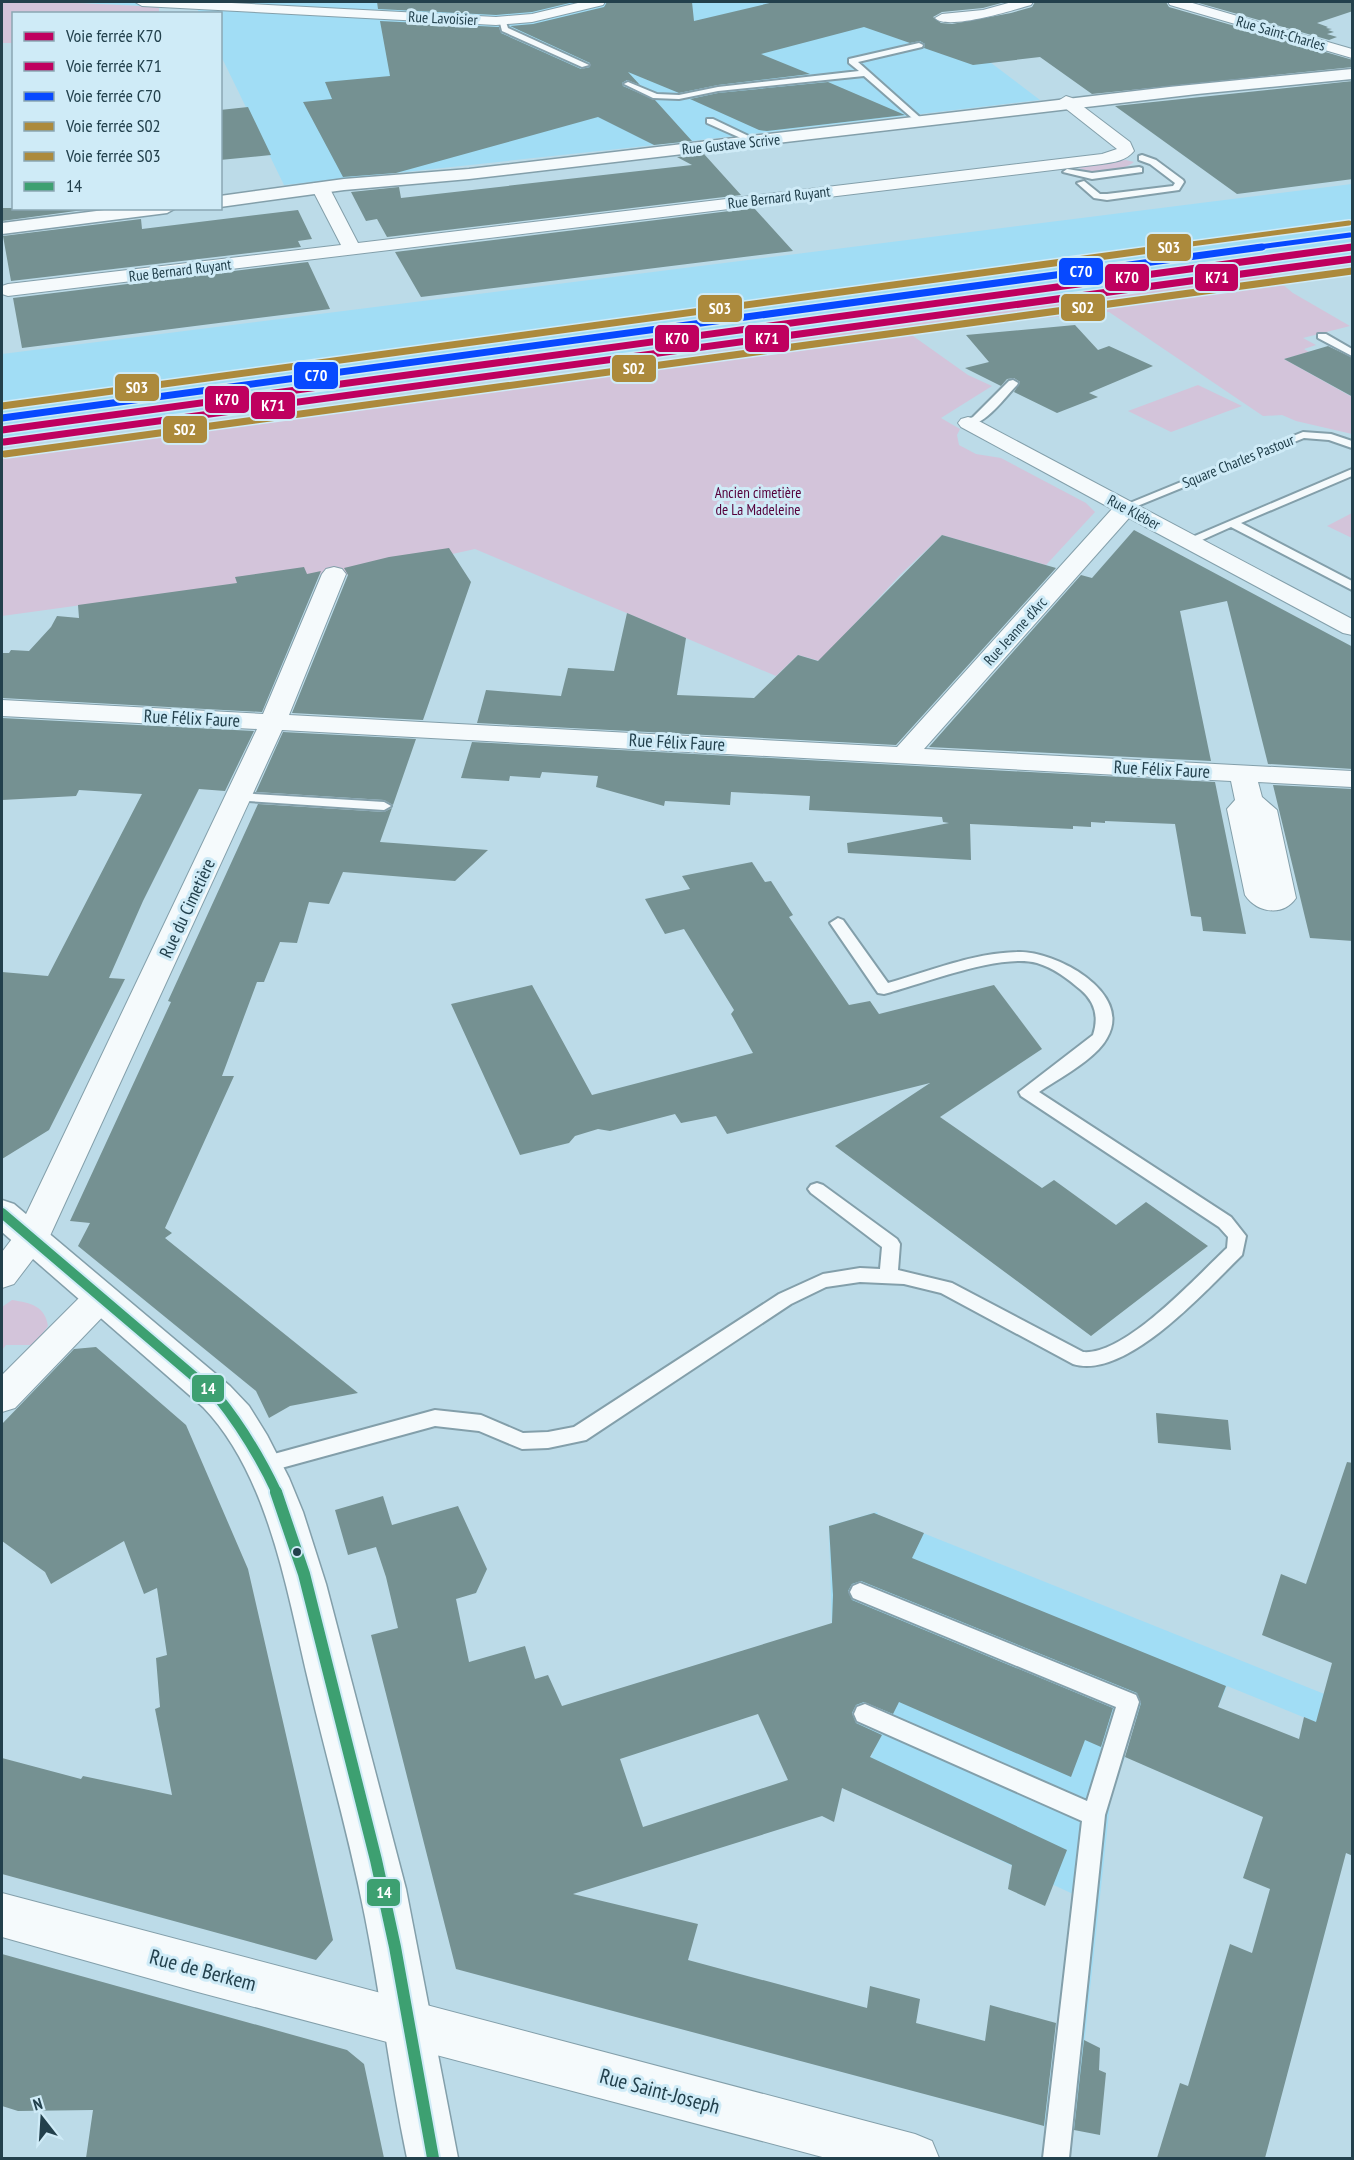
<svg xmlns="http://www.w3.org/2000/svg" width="1354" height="2160" viewBox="0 0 1354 2160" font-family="'PT Sans Narrow',sans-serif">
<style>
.built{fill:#a1ddf5}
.green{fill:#d3c4da}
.building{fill:#759192;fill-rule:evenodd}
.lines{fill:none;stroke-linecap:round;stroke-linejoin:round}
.lane-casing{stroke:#839faa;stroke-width:4}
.street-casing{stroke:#839faa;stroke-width:2}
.secondary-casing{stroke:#839faa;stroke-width:3}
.lane{fill:#f5fafc;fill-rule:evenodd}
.street{fill:#f5fafc;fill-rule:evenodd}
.secondary{fill:#f5fafc;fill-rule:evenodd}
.bus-1-far1-casing{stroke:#cfebf7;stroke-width:14}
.bus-1-casing{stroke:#cfebf7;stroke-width:16}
.bus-1-far1{stroke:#3da071;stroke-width:10}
.bus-1{stroke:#3da071;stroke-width:12}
.rail-1-far1-casing{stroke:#cfebf7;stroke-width:8}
.rail-1-casing{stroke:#cfebf7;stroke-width:10}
.rail-2-casing{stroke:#cfebf7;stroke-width:10}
.rail-3-far1-casing{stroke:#cfebf7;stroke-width:8}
.rail-3-casing{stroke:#cfebf7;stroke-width:10}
.rail-4-casing{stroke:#cfebf7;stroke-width:10}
.rail-5-far1-casing{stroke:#cfebf7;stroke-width:8}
.rail-5-casing{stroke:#cfebf7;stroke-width:10}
.rail-1-far1{stroke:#bf005f;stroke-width:5}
.rail-1{stroke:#bf005f;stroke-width:7}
.rail-2{stroke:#bf005f;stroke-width:7}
.rail-3-far1{stroke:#0749ff;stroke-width:5}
.rail-3{stroke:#0749ff;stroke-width:7}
.rail-4{stroke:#ac8a3c;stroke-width:7}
.rail-5-far1{stroke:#ac8a3c;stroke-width:5}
.rail-5{stroke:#ac8a3c;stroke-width:7}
.bus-dot{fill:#22404c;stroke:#cfebf7;stroke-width:2}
.labels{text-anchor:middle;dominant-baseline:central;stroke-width:6;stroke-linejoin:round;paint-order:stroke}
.far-street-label{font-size:15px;fill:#22404c;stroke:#cfebf7}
.far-park-label{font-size:15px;fill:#55003b;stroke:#cfebf7}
.street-label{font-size:18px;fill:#22404c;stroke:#cfebf7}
.near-street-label{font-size:21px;fill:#22404c;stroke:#cfebf7}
.line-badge{stroke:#cfebf7;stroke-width:2}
.badge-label{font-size:16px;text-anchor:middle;font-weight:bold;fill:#fff}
</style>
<rect width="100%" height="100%" fill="#bcdbe8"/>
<path class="built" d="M56,2H950L921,10L1040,100L692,141L284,185L221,56L220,14L199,13L197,8Z
M1352,184V255L2,444V354Z
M877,1512L878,1515L1352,1705V1737L1227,1686L1217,1709L1147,1692L1122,1755L1125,1757L1111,1794L1075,2130L1044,2126L1073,1894L854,1792L875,1748L837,1730L834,1710L829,1526Z"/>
<path class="green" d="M2,2H56L159,7V14H14L13,43H2Z
M1126,160L1134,162C1121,172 1094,175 1079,168L1081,165Z
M1261,267L1293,293L1350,326L1303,338L1316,345L1304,349L1309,352L1284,359L1352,397V434L1296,421L1282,415L1263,416L1109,312L906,331L968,375L992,386L941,418L960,429L957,435L959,445L976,454L1001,458L1086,503L1095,512L1046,565L942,535L901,574L820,661L798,655L776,676L475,549L357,575L307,574L2,616V456L790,341L768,336Z
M1198,385L1242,406L1171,432L1128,411Z
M1352,513V538L1327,526Z
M12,1300C31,1303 45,1306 48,1326L34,1345H6L2,1350V1307Z"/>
<path class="building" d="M377,2H574L532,12L496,15L378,9Z
M607,2H692L694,21L774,2H1005L983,8L942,12L933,17L941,23L952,24L1011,13L1032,7L1035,2H1166L1169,7L1353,60V67L1092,94L1040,57L973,65L924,48L925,44L920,41L910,43L864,27L761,54L810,74L718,85L679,93L628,72L640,85L627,80L622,83L623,86L655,100L692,141L654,145L598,117L396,173L343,177L303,102L332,99L325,82L390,76L380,21L499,27L501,33L581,69L590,67V63L510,26L533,24L604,7Z
M1195,2H1353V11L1317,23L1328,27L1326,28L1332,29L1328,30L1334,32L1327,34L1337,37L1329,40Z
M1353,81V179L1237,194L1115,106Z
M828,82L905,115L767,131L759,130L690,99L718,93Z
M248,107L271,155L220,160V110Z
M704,154L741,195L387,237L377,219L366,221L351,192L399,187L401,198L692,165L677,157Z
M2,208H98L2,221Z
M754,208L793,251L421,297L395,252Z
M298,210L312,239L298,241L301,247L11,281L3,236L141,219L142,229Z
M308,262L330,309L22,348L13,298Z
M1075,325L1098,350L1109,346L1153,366L1089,393L1098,397L1057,413L1014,392L1020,382L1014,378L1007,379L1001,386L965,368L989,362L966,335Z
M1328,346L1353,358V397L1284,359Z
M1134,530L1353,647V769L1268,764L1227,601L1180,611L1211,761L929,747L1081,575L1092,578Z
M942,535L1056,568L896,745L477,723L486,690L561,696L568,668L614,671L627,613L686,638L677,695L754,698L798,655L818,661Z
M449,548L471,582L423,720L292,713L348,575L344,568L389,557Z
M304,567L307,574L321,571L262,712L2,698V653H9L11,650L29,651L51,627L57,616L79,618L78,605L237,583L235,577Z
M2,718L254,731L225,791L199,789L143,901L109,978L125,979L49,1130L2,1159V972L48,976L142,794L79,790L76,796L2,800Z
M283,732L416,739L393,805L384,800L256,792Z
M472,742L1215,782L1246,934L1203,931L1201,917L1191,916L1175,824L1105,821V823L1091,822V827L1073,826V829L970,824L971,860L848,853L847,843L949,823L943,822L942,817L809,810L810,796L731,792L730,805L665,801L664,806L596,787L598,776L542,772L540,778L510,776L509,781L461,778Z
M1273,785L1353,789V941L1310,938Z
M258,804L384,812L392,808L380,842L488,850L455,881L343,872L329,904L309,902L297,943L280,942L264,982H257L222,1076H234L165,1228L172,1233L165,1238L358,1393L290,1406L269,1418L256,1391L78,1246L90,1223L70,1221L171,1002L168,1001Z
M752,862L765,882L771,881L793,915L789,917L849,1005L870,1001L879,1014L994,985L1042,1049L940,1117L1042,1188L1054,1180L1116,1225L1146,1202L1208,1246L1091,1336L835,1146L930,1083L727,1134L716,1116L681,1123L675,1114L610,1131L598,1129L575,1136L569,1143L520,1155L451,1004L532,985L592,1095L753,1053L731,1014L734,1010L684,929L665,934L645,899L690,889L682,876Z
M96,1347L186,1425L248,1569L333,1940L316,1960L2,1874V1758L81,1779L83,1776L172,1795L155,1709L160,1707L156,1658L167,1655L157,1588L144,1594L124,1541L51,1584L45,1572L2,1541V1424L74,1349Z
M1156,1413L1228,1420L1231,1450L1158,1443Z
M1347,1462L1353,1463V1856L1346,1853L1265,2158H1157L1180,2083L1188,2086L1230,1944L1252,1953L1270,1889L1243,1878L1263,1817L1125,1757L1141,1703L1137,1693L861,1581L852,1584L848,1591L852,1600L1113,1708L1101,1747L1085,1740L1071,1777L899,1702L893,1714L864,1702L856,1705L852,1713L856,1723L882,1735L870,1757L1067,1850L1045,1906L1008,1889L1012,1865L842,1788L834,1822L822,1816L573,1894L698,1924L688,1960L867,2008L870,1986L920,1999L916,2023L985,2041L990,2005L1056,2023L1044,2126L456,1969L371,1635L398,1628L386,1577L376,1547L348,1555L335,1510L383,1496L392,1525L458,1506L487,1569L476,1593L456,1599L469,1662L525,1646L535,1679L548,1675L562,1706L832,1623L833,1595L829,1526L874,1513L924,1533L912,1558L1226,1686L1218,1707L1299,1739L1304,1717L1316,1722L1332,1663L1262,1635L1281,1574L1306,1584ZM758,1714L788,1780L643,1827L620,1759Z
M2,1954L347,2050L364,2064L384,2158H86L93,2110L18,2111L2,2106Z
M1084,2040L1100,2048L1099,2070L1106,2073L1100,2135L1074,2130Z"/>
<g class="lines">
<g class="lane-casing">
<path id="lane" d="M499,19H505L508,28L589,65L582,67L502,31Z
M919,43L923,45L922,47L858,62L923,120L924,122L920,125L864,76L718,91L679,99L653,98L624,84L628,82L657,94L679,95L718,87L859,71L849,63V59Z
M707,119H713L759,141L752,143L707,123Z
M1142,155L1156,160L1183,180L1184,182L1179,190L1107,200L1094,198L1077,183L1084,181L1100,194H1107L1173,186L1175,183L1150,164L1139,160V156Z
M1139,167L1142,168V172L1092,179L1063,172L1067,169L1092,173Z
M1318,334H1326L1352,349V356L1318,338Z
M1013,380L1018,383L1017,385C1004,398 984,428 964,425V421L973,417L1009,381Z
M1303,432L1331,434L1352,441V448L1329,440L1304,438L1130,509L1126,511L1120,507Z
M1352,469V476L1241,523L1352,581V590L1231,527L1193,544H1185L1183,541Z
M238,793L384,802L391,806L384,810L233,800L231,797L233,794Z
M838,918L843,920L888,983C930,971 973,953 1017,952C1054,950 1134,992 1107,1038C1096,1059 1058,1079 1039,1092L1231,1217L1246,1236L1242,1255C1207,1289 1126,1381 1073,1364L941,1293L904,1284L860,1282L826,1287L791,1304L586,1440L548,1448L522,1449L479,1431L435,1426L263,1473L256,1471L253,1465L256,1459L263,1457L435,1410L481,1415L523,1433L548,1432L574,1427L779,1294L823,1274L860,1268L880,1269L882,1247L811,1193L808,1189L811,1185L817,1183L823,1185L897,1239L900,1244L898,1270L952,1283L1083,1352C1125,1356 1197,1276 1227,1248L1228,1237L1219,1227L1021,1096L1019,1092L1093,1035C1099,1017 1095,1002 1081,990C1068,979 1054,968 1037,963C999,953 923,984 884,994L878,993L830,923Z
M860,1583L1136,1695L1139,1702L1105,1815L1069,2158H1043L1082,1821L857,1721L854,1714L857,1707L865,1704L1087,1801L1116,1707L853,1598L850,1592L853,1586Z"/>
</g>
<g class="street-casing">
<path id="street" d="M135,2H212L496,17L532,14L582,2H605L603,5L532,22L496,25L142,6Z
M1012,2H1033L1031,5C1013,10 947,31 935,18L942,14L983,10Z
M1168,2H1189L1352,49V58L1170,5Z
M1066,96L1072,98L1130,142L1134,151C1126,161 1114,162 1102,164L8,296L2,294V286L8,284L341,245L311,187L314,183H326L329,187L358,243L1102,154L1117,149L1060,104L1058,101Z
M968,417L975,419L1352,619V635L1343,633L1129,518L924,749L1352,771V787L1258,782L1262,797L1277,810L1296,898C1283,917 1257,913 1245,895L1227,809L1235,800L1231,781L282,730L49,1238L14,1284L2,1288V1252L18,1231L257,729L2,716V700L263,714L322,574L326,569L334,567L342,569L346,574L289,715L897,747L1112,509L961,427L958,423L961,419Z
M101,1284L113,1288L118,1297L113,1306L15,1408L2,1412V1375L89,1288Z
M2,1893L915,2134L932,2141L939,2158H826L194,1991L2,1937Z"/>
</g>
<g class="secondary-casing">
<path id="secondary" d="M1352,69V79L1197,94L469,179L344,190L220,207V196L344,179L469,169L1169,87Z
M120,208H176L167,213L2,234V223Z
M2,1200L14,1204L230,1386L249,1406L267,1435L289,1478L303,1512L326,1584L406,1889L458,2158H407C390,2078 381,1997 365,1917C350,1840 328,1764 310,1688C288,1598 270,1476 203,1407L2,1232Z"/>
</g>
<use href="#lane" class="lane"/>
<use href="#street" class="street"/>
<use href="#secondary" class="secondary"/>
<g class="bus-1-far1-casing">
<path id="bus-1-far1" d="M2,1213L217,1396C242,1427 260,1457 277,1493"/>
</g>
<g class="bus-1-casing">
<path id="bus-1" d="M276,1492L304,1574L376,1860L395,1947L433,2158"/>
</g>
<use href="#bus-1-far1" class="bus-1-far1"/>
<use href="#bus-1" class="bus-1"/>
<g class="rail-1-far1-casing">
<path id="rail-1-far1" d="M1341,248L1352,247"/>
</g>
<g class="rail-1-casing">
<path id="rail-1" d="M2,430L1352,247"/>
</g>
<g class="rail-2-casing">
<path id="rail-2" d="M4,442L1352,259"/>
</g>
<g class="rail-3-far1-casing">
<path id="rail-3-far1" d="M1251,248L1350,235"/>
</g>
<g class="rail-3-casing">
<path id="rail-3" d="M2,418L1262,247"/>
</g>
<g class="rail-4-casing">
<path id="rail-4" d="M5,454L1352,271"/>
</g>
<g class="rail-5-far1-casing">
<path id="rail-5-far1" d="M1161,248L1349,223"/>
</g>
<g class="rail-5-casing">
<path id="rail-5" d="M2,406L1172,247"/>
</g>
<use href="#rail-1-far1" class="rail-1-far1"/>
<use href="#rail-1" class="rail-1"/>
<use href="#rail-2" class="rail-2"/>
<use href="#rail-3-far1" class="rail-3-far1"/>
<use href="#rail-3" class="rail-3"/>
<use href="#rail-4" class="rail-4"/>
<use href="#rail-5-far1" class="rail-5-far1"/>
<use href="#rail-5" class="rail-5"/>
</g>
<circle class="bus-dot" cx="297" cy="1552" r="5"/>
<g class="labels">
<g class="far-street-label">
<text transform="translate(443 18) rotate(3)">Rue Lavoisier</text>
<text transform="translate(1281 33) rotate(16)">Rue Saint-Charles</text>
<text transform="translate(731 144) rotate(-6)">Rue Gustave Scrive</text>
<text transform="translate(779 197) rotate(-7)">Rue Bernard Ruyant</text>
<text transform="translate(180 270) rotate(-7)">Rue Bernard Ruyant</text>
<text transform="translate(1238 461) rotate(-22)">Square Charles Pastour</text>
<text transform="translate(1134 512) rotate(28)">Rue Kléber</text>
<text transform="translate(1015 631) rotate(-48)">Rue Jeanne d'Arc</text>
</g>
<g class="far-park-label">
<text x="758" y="492">Ancien cimetière<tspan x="758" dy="17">de La Madeleine</tspan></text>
</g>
<g class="street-label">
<text transform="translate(192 718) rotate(3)">Rue Félix Faure</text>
<text transform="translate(677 742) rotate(3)">Rue Félix Faure</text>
<text transform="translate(1162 769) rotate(3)">Rue Félix Faure</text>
<text transform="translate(187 908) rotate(-65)">Rue du Cimetière</text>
</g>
<g class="near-street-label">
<text transform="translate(203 1970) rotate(15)">Rue de Berkem</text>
<text transform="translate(660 2091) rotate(15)">Rue Saint-Joseph</text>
</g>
</g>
<g class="line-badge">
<rect x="1146" y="233" width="46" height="29" rx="6" fill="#ac8a3c"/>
<rect x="1058" y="257" width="46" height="29" rx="6" fill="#0749ff"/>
<rect x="1194" y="263" width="45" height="29" rx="6" fill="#bf005f"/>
<rect x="1104" y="263" width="46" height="29" rx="6" fill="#bf005f"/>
<rect x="1060" y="293" width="46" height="29" rx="6" fill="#ac8a3c"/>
<rect x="697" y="294" width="46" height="29" rx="6" fill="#ac8a3c"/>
<rect x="744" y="324" width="46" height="29" rx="6" fill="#bf005f"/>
<rect x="654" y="324" width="46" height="29" rx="6" fill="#bf005f"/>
<rect x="611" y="354" width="46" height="29" rx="6" fill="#ac8a3c"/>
<rect x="293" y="361" width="46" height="29" rx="6" fill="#0749ff"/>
<rect x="114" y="373" width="46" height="29" rx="6" fill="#ac8a3c"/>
<rect x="204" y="385" width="46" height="29" rx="6" fill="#bf005f"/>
<rect x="250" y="391" width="46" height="29" rx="6" fill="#bf005f"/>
<rect x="162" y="415" width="46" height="29" rx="6" fill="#ac8a3c"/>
<rect x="191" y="1374" width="34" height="29" rx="6" fill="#3da071"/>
<rect x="366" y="1878" width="35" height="29" rx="6" fill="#3da071"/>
</g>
<g class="badge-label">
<text x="1169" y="253">S03</text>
<text x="1081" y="277">C70</text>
<text x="1217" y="283">K71</text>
<text x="1127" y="283">K70</text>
<text x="1083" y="313">S02</text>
<text x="720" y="314">S03</text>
<text x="767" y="344">K71</text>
<text x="677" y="344">K70</text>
<text x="634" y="374">S02</text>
<text x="316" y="381">C70</text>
<text x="137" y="393">S03</text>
<text x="227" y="405">K70</text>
<text x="273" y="411">K71</text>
<text x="185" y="435">S02</text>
<text x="208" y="1394">14</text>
<text x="384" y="1898">14</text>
</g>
<rect width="1354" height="2160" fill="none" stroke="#22404c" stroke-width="6"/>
<rect x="12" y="12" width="210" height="198" fill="#cfebf7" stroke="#8aa7b3" stroke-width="1.5"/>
<rect x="24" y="32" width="30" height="9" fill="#bf005f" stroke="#8aa7b3" stroke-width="1.5"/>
<text x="66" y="42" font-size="18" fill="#22404c">Voie ferrée K70</text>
<rect x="24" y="62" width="30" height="9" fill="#bf005f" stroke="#8aa7b3" stroke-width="1.5"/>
<text x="66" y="72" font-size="18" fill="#22404c">Voie ferrée K71</text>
<rect x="24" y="92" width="30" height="9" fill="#0749ff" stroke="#8aa7b3" stroke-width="1.5"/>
<text x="66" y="102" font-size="18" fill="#22404c">Voie ferrée C70</text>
<rect x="24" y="122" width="30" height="9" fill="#ac8a3c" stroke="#8aa7b3" stroke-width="1.5"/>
<text x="66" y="132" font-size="18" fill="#22404c">Voie ferrée S02</text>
<rect x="24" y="152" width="30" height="9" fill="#ac8a3c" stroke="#8aa7b3" stroke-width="1.5"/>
<text x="66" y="162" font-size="18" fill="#22404c">Voie ferrée S03</text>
<rect x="24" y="182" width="30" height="9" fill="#3da071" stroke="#8aa7b3" stroke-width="1.5"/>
<text x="66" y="192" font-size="18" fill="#22404c">14</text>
<g transform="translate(42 2118) rotate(343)" stroke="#cfebf7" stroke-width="4.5" paint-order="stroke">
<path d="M0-4.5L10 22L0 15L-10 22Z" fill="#22404c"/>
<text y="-9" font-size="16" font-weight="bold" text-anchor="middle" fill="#22404c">N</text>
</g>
</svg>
